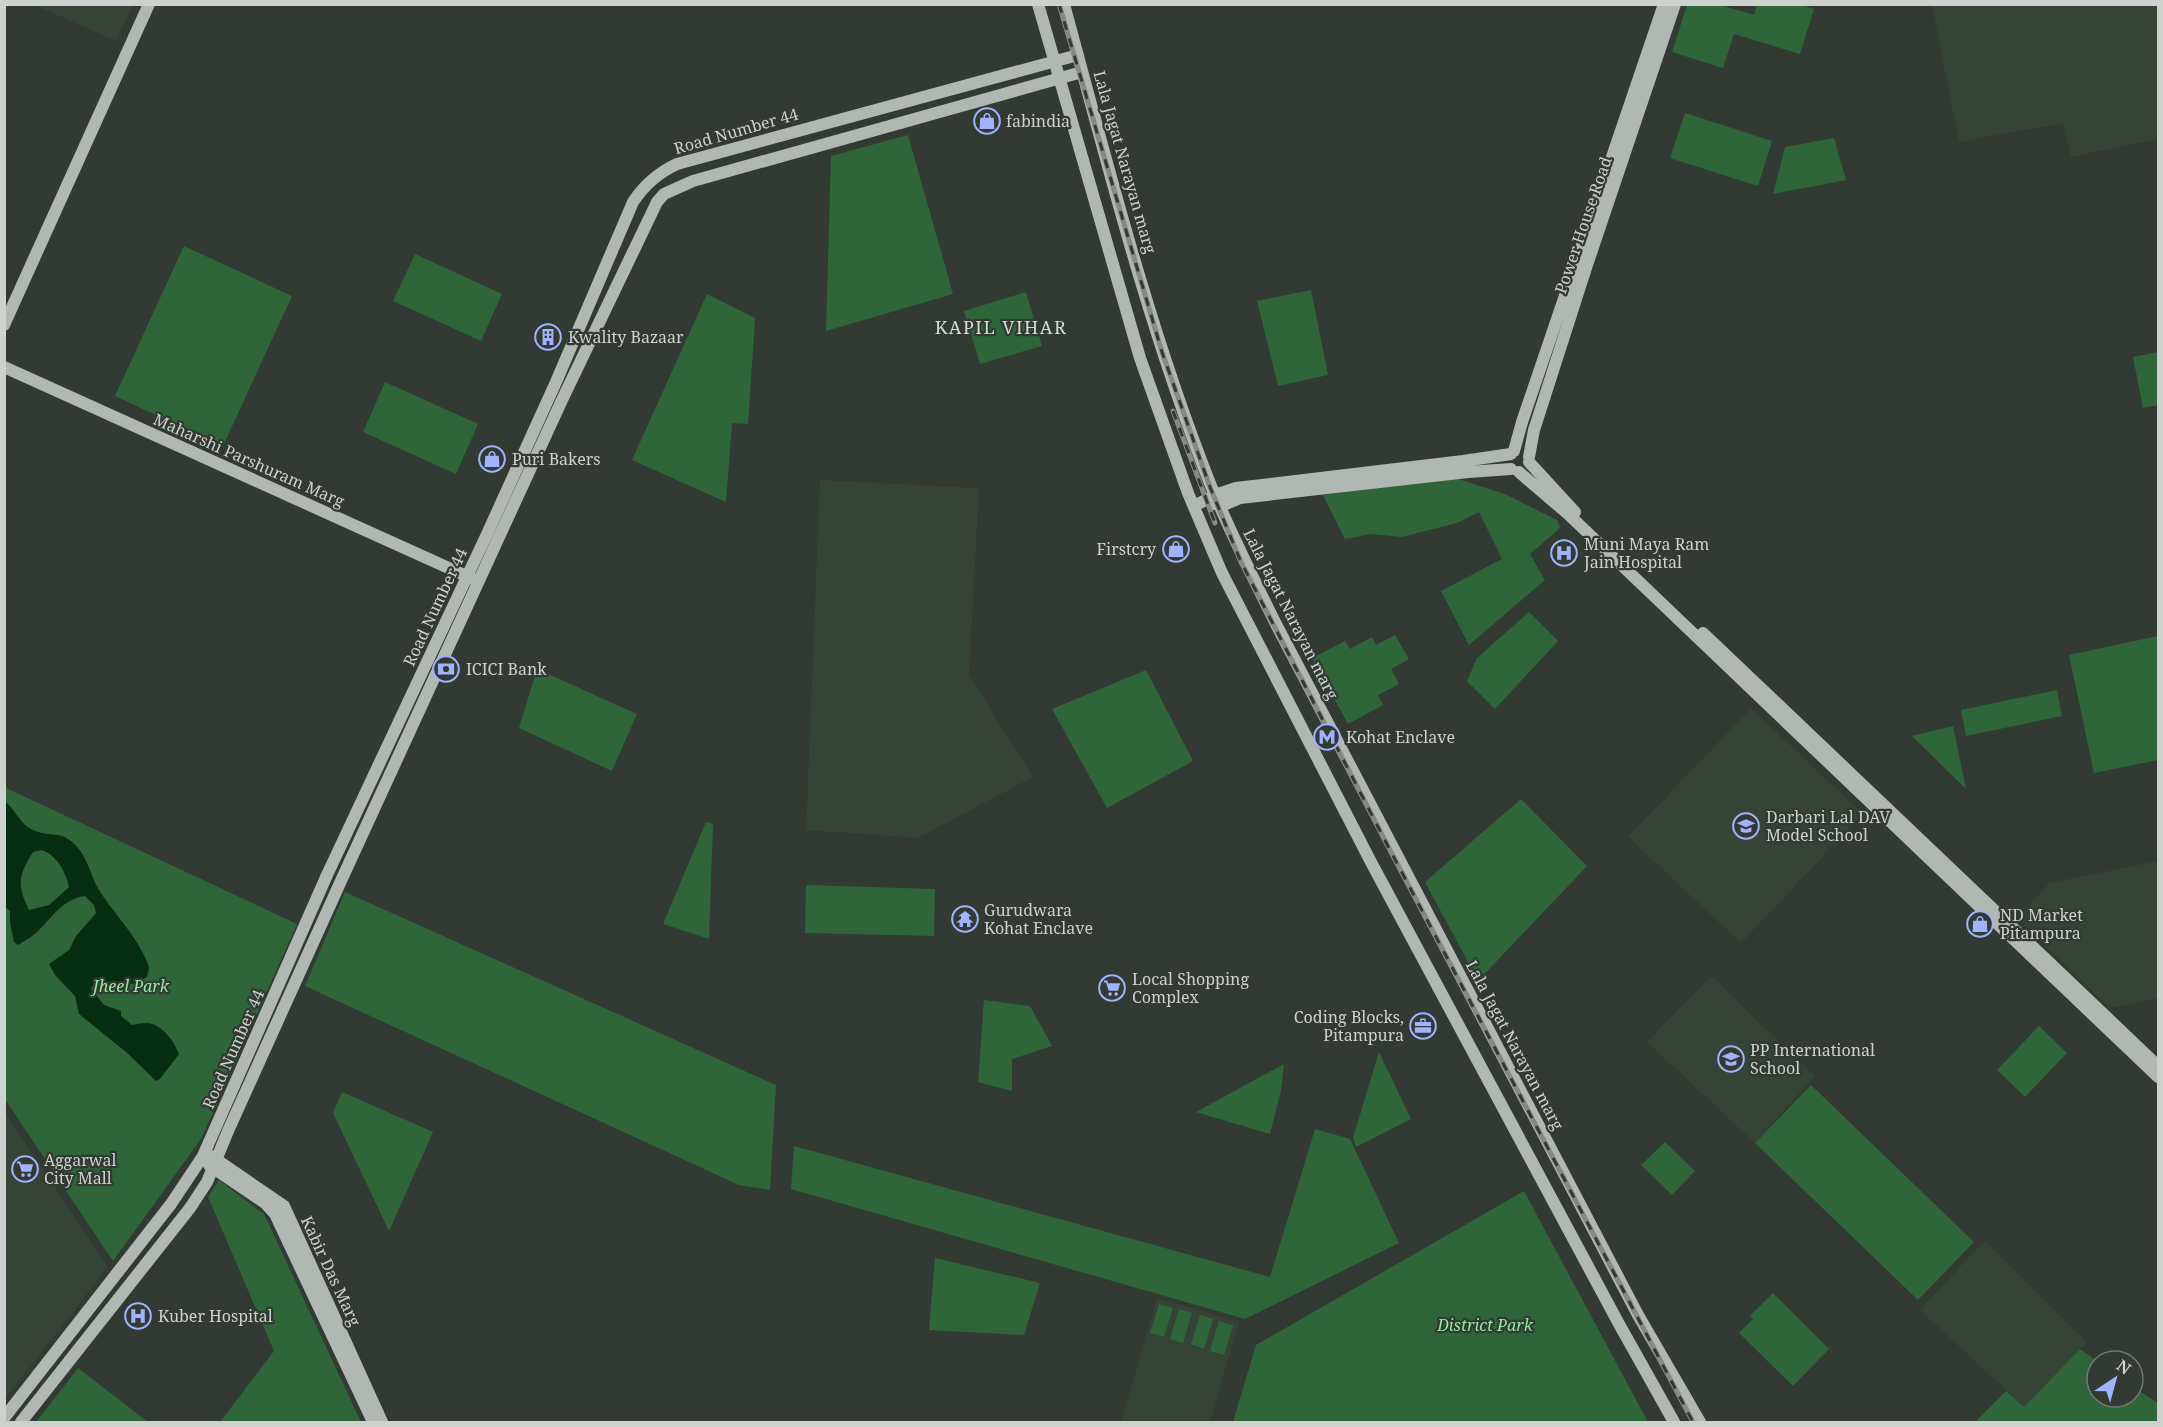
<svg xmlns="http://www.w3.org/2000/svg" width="2163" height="1427" viewBox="0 0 2163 1427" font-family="'Noto Serif',serif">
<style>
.built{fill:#364337}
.green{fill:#2f6639}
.water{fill:#082e11;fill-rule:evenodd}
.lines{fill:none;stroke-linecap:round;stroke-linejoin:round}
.secondary{stroke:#b1b7b2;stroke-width:12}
.rail-casing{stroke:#858a85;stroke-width:5}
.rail{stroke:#333a33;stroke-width:3;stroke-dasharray:9;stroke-linecap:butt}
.labels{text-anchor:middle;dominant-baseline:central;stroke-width:4.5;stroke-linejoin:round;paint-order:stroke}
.poi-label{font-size:16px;fill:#ced2ce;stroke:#333a33;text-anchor:start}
.street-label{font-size:16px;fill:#ced2ce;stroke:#333a33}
.park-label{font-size:16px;font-style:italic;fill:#91ee9e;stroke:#333a33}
.neighbourhood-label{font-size:18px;letter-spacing:1.5px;fill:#d1dbd2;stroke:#333a33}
</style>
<rect width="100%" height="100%" fill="#333a33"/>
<path class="built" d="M34,5L133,4V5L116,41Z
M1932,5H2158V139L2071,157L2063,123L1959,142Z
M820,480L979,488L969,675L1033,777L918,838L806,830Z
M1751,708L1863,814L1741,943L1628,837Z
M2158,861V998L2110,1008L2018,919L2049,883Z
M1711,976L1815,1076L1755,1143L1647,1042Z
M5,1112L108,1267L5,1399H4Z
M1985,1240L2087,1342L2024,1407L1920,1310Z
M1157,1298L1239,1322L1210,1422H1121Z"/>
<path class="green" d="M1687,5H1720L1754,15L1757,5H1801L1814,9L1800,54L1734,34L1723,68L1672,52Z
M1685,113L1772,141L1758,186L1670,158Z
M908,135L953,294L826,331L831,156Z
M1834,138L1846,180L1773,194L1785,147Z
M184,246L292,296L223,446L115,396Z
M415,254L502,294L481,341L393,301Z
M1311,290L1328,375L1278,386L1257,301Z
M1026,292L1042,346L980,364L964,311Z
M707,294L755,318L748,424L732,423L726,502L632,460Z
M2158,352V405L2143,408L2133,357Z
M385,382L478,424L456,474L363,432Z
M1455,478L1505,494L1557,520L1560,528L1530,554L1545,580L1469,645L1441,591L1502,559L1479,512L1457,523L1402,537L1371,534L1345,539L1323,495Z
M1529,612L1558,641L1495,709L1467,681L1477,658Z
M1395,635L1409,659L1391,669L1399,684L1378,695L1383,705L1348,724L1312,658L1345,641L1350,649L1372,637L1376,645Z
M2158,636V760L2094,773L2069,655Z
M537,669L637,714L612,771L519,728Z
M1146,670L1193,761L1107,808L1052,709Z
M2057,690L2062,716L1966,736L1961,710Z
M1953,726L1966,789L1912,736Z
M4,787L297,924L201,1139L113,1261L5,1099Z
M1521,799L1587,866L1478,981L1425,882Z
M706,822L713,824L709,939L663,924Z
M806,885L935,889L934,936L805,933Z
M345,892L776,1085L770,1190L739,1185L305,986Z
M984,1000L1030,1006L1052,1046L1012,1059V1091L978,1082Z
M2039,1026L2067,1053L2025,1097L1997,1070Z
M1379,1052L1411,1119L1356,1147L1353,1138Z
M1284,1064L1281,1090L1270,1134L1196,1112Z
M1811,1085L1974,1242L1918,1300L1755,1143Z
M342,1092L433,1132L389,1231L333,1113Z
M1315,1129L1350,1139L1399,1243L1245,1319L791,1189L794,1146L1270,1277Z
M1665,1142L1695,1171L1672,1195L1641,1165Z
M219,1180L264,1214L361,1422H220L274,1351L208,1197Z
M1524,1191L1648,1422H1233L1256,1345Z
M935,1258L1040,1283L1024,1335L929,1330Z
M1773,1293L1829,1349L1793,1386L1739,1333L1753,1319L1750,1316Z
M1159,1304L1173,1308L1164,1337L1150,1333Z
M1179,1309L1192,1313L1183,1343L1170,1339Z
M1200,1315L1213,1319L1204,1349L1191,1344Z
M1219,1321L1233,1326L1224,1355L1210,1351Z
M2080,1349L2097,1361V1397H2133V1387L2158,1403V1422H1975L2006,1391L2024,1407Z
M78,1368L148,1422H36Z"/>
<path class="water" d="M4,801C16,809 19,824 33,830C44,836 58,832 68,839C87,851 89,873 99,890C115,915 137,936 148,964C150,969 148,972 147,977L135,984L95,981L91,989L104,1005L121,1011V1016L132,1025C136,1024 142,1023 147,1023C162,1024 174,1041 179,1054L160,1079L156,1081L126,1052L79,1014L75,996L55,975L49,964L69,950L76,936L96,913L94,905L85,896C57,901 51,922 31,937C27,940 22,942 18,945L14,942L10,923V911L5,907ZM41,850C56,854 66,872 69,887L49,905L29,910C17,885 18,876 33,852Z"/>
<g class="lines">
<path class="secondary" d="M1038,4L1140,358L1188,493L1222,573L1372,864L1619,1324L1674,1422
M1064,4C1108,166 1149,330 1211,486C1231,534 1254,580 1277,626L1638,1315L1700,1422
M4,325L149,4
M4,367L473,579
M1514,451L1522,422L1664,4
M1529,457L1534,430L1586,268L1675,4
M1529,462L1575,512
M1519,472L1568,514L2158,1077
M1213,504H1226L1240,498L1468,472L1511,469
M1194,506L1215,495L1236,488L1463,461L1511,454
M1703,633L2158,1066
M211,1156L284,1206L382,1422
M209,1165L265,1203L275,1214L373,1422
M4,1418L171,1204L203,1156L327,875L488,532L556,382L633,202C645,184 658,173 677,164L1078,55
M21,1422L190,1208L207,1182L228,1131L340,883L562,400L657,202L664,194L693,181L1082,72"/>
<g class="rail-casing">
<path id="rail" d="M1059,4L1162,352L1210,487L1241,562L1391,852L1693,1422
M1173,411L1215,523"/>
</g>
<use href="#rail" class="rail"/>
</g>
<defs>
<g id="shop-ring" transform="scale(1.35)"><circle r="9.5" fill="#333a33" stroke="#a0b3fd" stroke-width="1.5"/><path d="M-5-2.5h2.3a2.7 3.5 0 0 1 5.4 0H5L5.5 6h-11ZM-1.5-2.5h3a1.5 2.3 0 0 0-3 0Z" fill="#a0b3fd"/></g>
<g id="building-ring" transform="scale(1.35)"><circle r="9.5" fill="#333a33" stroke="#a0b3fd" stroke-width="1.5"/><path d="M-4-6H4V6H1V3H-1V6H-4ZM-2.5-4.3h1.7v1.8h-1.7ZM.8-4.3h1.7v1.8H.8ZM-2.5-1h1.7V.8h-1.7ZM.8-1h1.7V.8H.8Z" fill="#a0b3fd"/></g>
<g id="hospital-ring" transform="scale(1.35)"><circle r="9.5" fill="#333a33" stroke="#a0b3fd" stroke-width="1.5"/><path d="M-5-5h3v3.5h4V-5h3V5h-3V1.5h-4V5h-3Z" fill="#a0b3fd"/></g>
<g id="bank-ring" transform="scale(1.35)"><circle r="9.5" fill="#333a33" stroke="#a0b3fd" stroke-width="1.5"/><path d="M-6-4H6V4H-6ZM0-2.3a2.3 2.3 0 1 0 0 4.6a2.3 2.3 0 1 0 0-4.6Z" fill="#a0b3fd"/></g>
<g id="metro-ring" transform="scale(1.35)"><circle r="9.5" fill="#333a33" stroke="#a0b3fd" stroke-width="1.5"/><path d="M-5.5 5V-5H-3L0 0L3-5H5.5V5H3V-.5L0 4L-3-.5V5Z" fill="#a0b3fd"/></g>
<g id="school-ring" transform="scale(1.35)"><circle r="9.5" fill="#333a33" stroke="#a0b3fd" stroke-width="1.5"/><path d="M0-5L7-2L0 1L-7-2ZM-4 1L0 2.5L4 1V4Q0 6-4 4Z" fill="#a0b3fd"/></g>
<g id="temple-ring" transform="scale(1.35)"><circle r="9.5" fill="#333a33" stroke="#a0b3fd" stroke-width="1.5"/><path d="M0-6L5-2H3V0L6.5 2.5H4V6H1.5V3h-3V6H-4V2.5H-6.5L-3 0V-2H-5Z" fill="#a0b3fd"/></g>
<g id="supermarket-ring" transform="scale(1.35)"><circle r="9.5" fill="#333a33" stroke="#a0b3fd" stroke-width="1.5"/><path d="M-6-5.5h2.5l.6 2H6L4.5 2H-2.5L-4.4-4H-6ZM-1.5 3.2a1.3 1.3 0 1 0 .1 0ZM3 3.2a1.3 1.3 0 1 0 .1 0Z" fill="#a0b3fd"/></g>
<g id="office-ring" transform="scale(1.35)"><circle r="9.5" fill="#333a33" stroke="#a0b3fd" stroke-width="1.5"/><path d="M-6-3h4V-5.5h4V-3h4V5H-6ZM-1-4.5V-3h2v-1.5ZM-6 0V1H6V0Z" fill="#a0b3fd"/></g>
</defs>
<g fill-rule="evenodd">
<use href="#shop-ring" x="987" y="121"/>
<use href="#building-ring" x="548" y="337"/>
<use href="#shop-ring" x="492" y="459"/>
<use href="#shop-ring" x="1176" y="549"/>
<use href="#hospital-ring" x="1564" y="553"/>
<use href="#bank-ring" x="446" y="669"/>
<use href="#metro-ring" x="1327" y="737"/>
<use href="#school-ring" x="1746" y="826"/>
<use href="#temple-ring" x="965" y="919"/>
<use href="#shop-ring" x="1980" y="924"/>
<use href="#supermarket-ring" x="1112" y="988"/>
<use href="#office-ring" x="1423" y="1026"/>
<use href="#school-ring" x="1731" y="1059"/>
<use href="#supermarket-ring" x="25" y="1169"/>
<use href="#hospital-ring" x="138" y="1316"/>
</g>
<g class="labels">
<g class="poi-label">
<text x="1006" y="121">fabindia</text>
<text x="568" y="337">Kwality Bazaar</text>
<text x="512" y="459">Puri Bakers</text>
<text x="1584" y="544">Muni Maya Ram<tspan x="1584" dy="18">Jain Hospital</tspan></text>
<text x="1156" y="549" text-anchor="end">Firstcry</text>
<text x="466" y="669">ICICI Bank</text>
<text x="1346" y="737">Kohat Enclave</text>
<text x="1766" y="817">Darbari Lal DAV<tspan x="1766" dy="18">Model School</tspan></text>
<text x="984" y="910">Gurudwara<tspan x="984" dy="18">Kohat Enclave</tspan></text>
<text x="2000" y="915">ND Market<tspan x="2000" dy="18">Pitampura</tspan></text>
<text x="1132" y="979">Local Shopping<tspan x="1132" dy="18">Complex</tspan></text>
<text x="1404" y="1017" text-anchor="end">Coding Blocks,<tspan x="1404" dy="18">Pitampura</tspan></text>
<text x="1750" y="1050">PP International<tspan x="1750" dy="18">School</tspan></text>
<text x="44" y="1160">Aggarwal<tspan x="44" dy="18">City Mall</tspan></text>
<text x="158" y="1316">Kuber Hospital</text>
</g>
<g class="street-label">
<text transform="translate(736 131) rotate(-16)">Road Number 44</text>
<text transform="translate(1125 162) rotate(74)">Lala Jagat Narayan marg</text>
<text transform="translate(1583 225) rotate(-71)">Power House Road</text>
<text transform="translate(249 460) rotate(24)">Maharshi Parshuram Marg</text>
<text transform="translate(435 607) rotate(-65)">Road Number 44</text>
<text transform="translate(1291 614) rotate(63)">Lala Jagat Narayan marg</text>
<text transform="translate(1515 1045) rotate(62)">Lala Jagat Narayan marg</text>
<text transform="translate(233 1049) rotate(-66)">Road Number 44</text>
<text transform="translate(331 1271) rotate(65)">Kabir Das Marg</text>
</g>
<g class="park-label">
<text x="131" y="986">Jheel Park</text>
<text x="1485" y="1325">District Park</text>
</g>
<g class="neighbourhood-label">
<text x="1001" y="327">KAPIL VIHAR</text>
</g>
</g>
<rect width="2163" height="1427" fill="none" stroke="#ced2ce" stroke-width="12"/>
<g transform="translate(2115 1379) rotate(36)"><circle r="28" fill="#333a33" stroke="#717771" stroke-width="1.5"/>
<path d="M0-4.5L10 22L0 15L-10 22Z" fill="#a0b3fd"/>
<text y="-9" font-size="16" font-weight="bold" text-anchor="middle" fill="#ced2ce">N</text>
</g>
</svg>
